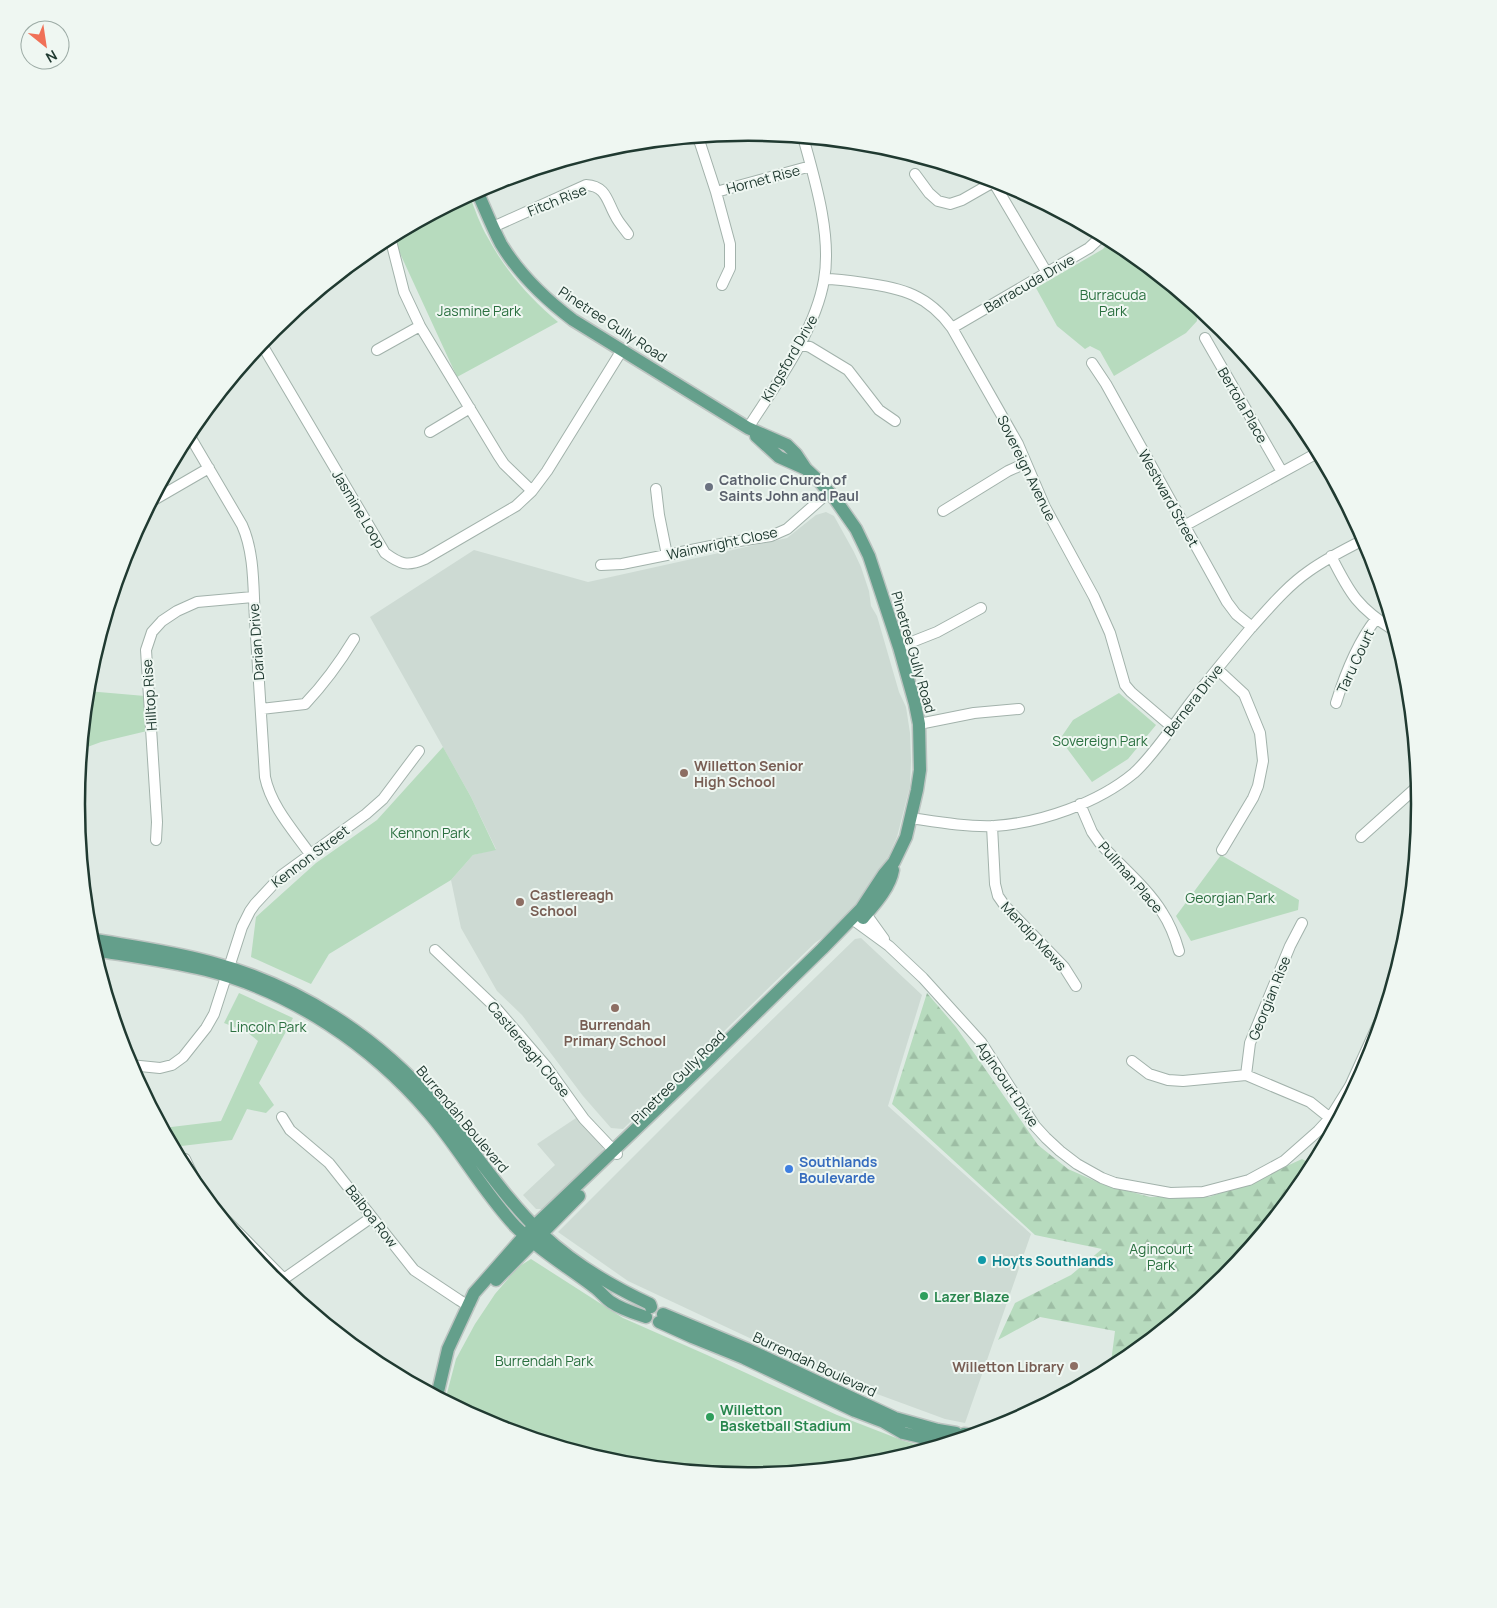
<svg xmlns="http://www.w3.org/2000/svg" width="1497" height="1608" viewBox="0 0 1497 1608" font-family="Manrope,sans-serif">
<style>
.built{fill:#cddad3}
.green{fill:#b7dbbe}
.forest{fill:url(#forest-firs)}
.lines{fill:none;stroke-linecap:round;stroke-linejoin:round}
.minor-casing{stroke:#a2b2ab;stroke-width:12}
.major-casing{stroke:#bcc4c1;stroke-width:15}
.minor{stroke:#fff;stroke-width:10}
.major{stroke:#649f8b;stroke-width:12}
.worship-dot{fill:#6b7280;stroke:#eff7f2;stroke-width:2}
.education-dot{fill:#8d6e63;stroke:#eff7f2;stroke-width:2}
.shop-dot{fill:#3f7fe0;stroke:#eff7f2;stroke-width:2}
.culture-dot{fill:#0f9aa8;stroke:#eff7f2;stroke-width:2}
.leisure-dot{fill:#2e9e5b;stroke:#eff7f2;stroke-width:2}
.labels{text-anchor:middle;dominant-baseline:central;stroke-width:4;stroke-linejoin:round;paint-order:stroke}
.street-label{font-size:14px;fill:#203a31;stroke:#eff7f2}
.park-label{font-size:14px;fill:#2b7040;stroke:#eff7f2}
.worship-label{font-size:14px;font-weight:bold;fill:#5b616d;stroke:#eff7f2;text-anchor:start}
.education-label{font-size:14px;font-weight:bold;fill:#785e54;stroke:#eff7f2;text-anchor:start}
.shop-label{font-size:14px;font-weight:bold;fill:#366cbe;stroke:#eff7f2;text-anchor:start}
.culture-label{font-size:14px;font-weight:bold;fill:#0d838f;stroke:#eff7f2;text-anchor:start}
.leisure-label{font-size:14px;font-weight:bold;fill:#27864d;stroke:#eff7f2;text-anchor:start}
.rim{fill:none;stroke:#203a31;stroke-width:2.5}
</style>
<defs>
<pattern id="forest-firs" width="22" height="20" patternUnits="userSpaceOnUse" patternTransform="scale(1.25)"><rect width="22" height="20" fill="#b7dbbe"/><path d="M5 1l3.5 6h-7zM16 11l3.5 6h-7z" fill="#9dbda4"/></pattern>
</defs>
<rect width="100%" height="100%" fill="#dfeae4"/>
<path class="built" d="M826,512L834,516L854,552L861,567L869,591L871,606L877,616L899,692L906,707L910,733L911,761L910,786L897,837L883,868L868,892L837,927L815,943L623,1129L611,1128L583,1096L522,1015L497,991L461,928L451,880L473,855L496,849L471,797L370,617L474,550L588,582L787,538L816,515Z
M861,938L922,995L888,1106L1031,1234L965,1423L945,1419L839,1380L628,1281L558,1232L708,1082L855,939Z
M576,1118L603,1147L602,1156L547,1209H536L523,1195L555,1165L537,1144Z"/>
<path class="green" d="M469,195C475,209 480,225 488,238C505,270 530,299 558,322L457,377L392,236Z
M1111,239L1122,245L1196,306L1197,321L1186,333L1114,376L1100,351L1090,346L1085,349L1057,326L1036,288L1103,249Z
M87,691L145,696L147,731L101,742L82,749Z
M1119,693L1156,725L1128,759L1092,782L1060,739L1073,720Z
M443,747L471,797L496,850L473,855L451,880L329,954L311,984L251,957L256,917L316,863L377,820Z
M1221,855L1299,900L1298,910L1191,941L1176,916Z
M239,993L293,1018L259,1083L274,1105L266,1113L247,1109L232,1140L173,1147L163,1128L221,1121L258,1041L247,1032L224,1023Z
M531,1259L623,1318L707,1355L837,1415L904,1441L929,1448L879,1463L748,1476L617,1463L491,1425L446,1401V1397L456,1359L475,1324L495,1294L518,1267Z"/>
<path class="forest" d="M927,993L956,1027L1038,1145L1068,1169L1102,1184L1150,1197H1209L1252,1182L1302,1159L1314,1165L1307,1178L1224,1280L1122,1363L1110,1370L1115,1331L1040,1317L998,1340L1015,1303L1071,1275L1102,1249L1035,1235L892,1104Z"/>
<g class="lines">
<g class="minor-casing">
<path id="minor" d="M696,137L700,143L716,192
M915,174L929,193L938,201L950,204L962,200L997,180
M994,183L1047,273
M493,227L586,185C607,186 607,202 616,217C619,223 624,228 628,234
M390,237L404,292L420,326L498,455L504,464L532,491
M825,279C838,279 851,281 864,283C902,288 928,295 952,328L1018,444L1045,507L1094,597L1110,633L1125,685L1131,692L1172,727
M722,285L730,268V244L716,192L811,166
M952,328L1089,248L1103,235
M1205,338L1282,472
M261,343L385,553C400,564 407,567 425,559L516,506L532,491L547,471L622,350
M800,344L810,347L848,370L879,410L895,421
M377,350L420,326
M1092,363L1106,384L1227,602L1236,614L1252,627
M748,428C776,384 815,332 824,280C832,236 815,180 803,137
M430,432L470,408
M188,433L242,525C255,554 253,589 255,620C258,672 262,725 265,777C271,806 293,830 310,854
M656,489L659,515L667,555
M152,501L209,468
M943,511L1008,471L1026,463
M1184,526L1319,452
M1331,556C1350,594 1358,608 1395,631
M601,565L622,564L726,543L771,536L787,529L829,492
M899,647L937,632L981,608
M1217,669L1244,694L1260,733L1263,761L1258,786L1253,798L1222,850
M1336,703C1345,674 1357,643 1376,619
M261,709L305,704C324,684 340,662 354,639
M919,724L974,713L1019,709
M1080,804L1092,832L1099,842C1119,865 1146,886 1162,912C1170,924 1175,937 1179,951
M911,818C938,822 966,827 994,826C1041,823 1098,803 1134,773C1153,756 1175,723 1191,702C1210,677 1230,653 1250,629C1269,608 1286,587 1309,571C1327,558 1346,549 1365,539
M78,824H80
M992,826L995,884L998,896L1005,906L1064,967L1076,986
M1361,837L1419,785
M156,840L157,822L146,650L152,632L162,621L177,611L197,602L253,597
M861,909L866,914L884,939
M852,919L889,946L923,978L981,1042L1035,1126L1046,1138L1060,1151L1077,1164L1102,1178L1115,1183L1170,1193L1203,1192L1249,1180L1284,1161L1318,1131L1330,1118L1350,1086L1386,1007
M435,950L496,1008L546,1066L584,1119L617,1154
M1132,1061L1149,1074L1168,1080L1183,1081L1246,1075L1310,1102L1330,1118
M130,1065L160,1068L172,1065L183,1057L206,1028L214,1014L242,927L250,911L255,904L282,875L366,814L383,799L419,751
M1246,1075L1250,1043L1290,946L1302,923
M282,1117L290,1130L329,1163L414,1270L459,1300L469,1306
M185,1159L193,1176L206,1198
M217,1211L284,1279
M278,1283L372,1217"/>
</g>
<g class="major-casing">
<path id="major" d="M756,436L779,457L806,469
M863,918C874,905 890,888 893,870
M90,939C130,946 171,951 210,962C298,985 377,1036 436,1105C472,1147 502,1196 542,1234C574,1264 611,1286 650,1304L651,1307
M94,950C131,956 169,961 206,970C292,992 371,1045 429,1113C460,1149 483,1192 516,1227C540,1251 568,1267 594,1287C600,1291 605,1298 611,1302C621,1309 634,1313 646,1317
M496,1280L579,1196
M663,1314L747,1349L895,1418L938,1430L956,1433
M659,1322L692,1337L744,1358L855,1411L884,1422L903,1433L946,1443
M437,1396L448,1349L474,1293L482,1284L525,1235L707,1061L822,949L861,909L884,874L894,862L906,837L917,790L920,770L919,724L915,704L899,647L869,556L856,529L835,499L820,482L806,469L796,454L787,445L748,428L573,320C545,299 519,274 501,244C492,227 485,209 477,191
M964,1434L972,1435"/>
</g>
<use href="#minor" class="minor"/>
<use href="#major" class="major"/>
</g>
<circle class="worship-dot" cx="709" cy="487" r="5"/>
<g class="education-dot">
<circle cx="684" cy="773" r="5"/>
<circle cx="520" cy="902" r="5"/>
<circle cx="615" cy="1008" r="5"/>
<circle cx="1074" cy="1366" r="5"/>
</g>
<circle class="shop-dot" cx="789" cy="1169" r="5"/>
<circle class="culture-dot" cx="982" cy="1260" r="5"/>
<g class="leisure-dot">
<circle cx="924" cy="1296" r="5"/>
<circle cx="710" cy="1417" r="5"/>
</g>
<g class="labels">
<g class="street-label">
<text transform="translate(763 179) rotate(-15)">Hornet Rise</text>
<text transform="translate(557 200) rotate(-22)">Fitch Rise</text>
<text transform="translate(1029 283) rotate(-30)">Barracuda Drive</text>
<text transform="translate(613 324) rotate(33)">Pinetree Gully Road</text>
<text transform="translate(789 358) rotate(-60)">Kingsford Drive</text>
<text transform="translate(1243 405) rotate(60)">Bertola Place</text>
<text transform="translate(1027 468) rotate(64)">Sovereign Avenue</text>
<text transform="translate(1169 498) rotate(61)">Westward Street</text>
<text transform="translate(359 509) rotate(59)">Jasmine Loop</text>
<text transform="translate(722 543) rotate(-12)">Wainwright Close</text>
<text transform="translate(256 642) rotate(-94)">Darian Drive</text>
<text transform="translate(914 652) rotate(74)">Pinetree Gully Road</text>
<text transform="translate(1355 661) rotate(-65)">Taru Court</text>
<text transform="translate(149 695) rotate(-94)">Hilltop Rise</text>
<text transform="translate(1193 700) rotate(-52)">Bernera Drive</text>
<text transform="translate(310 856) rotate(-37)">Kennon Street</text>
<text transform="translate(1131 877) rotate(49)">Pullman Place</text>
<text transform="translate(1034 936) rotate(47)">Mendip Mews</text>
<text transform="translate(1269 998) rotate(-68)">Georgian Rise</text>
<text transform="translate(529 1049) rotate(50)">Castlereagh Close</text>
<text transform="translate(678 1077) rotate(-45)">Pinetree Gully Road</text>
<text transform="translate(1008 1084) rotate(56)">Agincourt Drive</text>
<text transform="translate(463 1119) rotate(50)">Burrendah Boulevard</text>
<text transform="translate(372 1216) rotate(52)">Balboa Row</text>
<text transform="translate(815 1364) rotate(25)">Burrendah Boulevard</text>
</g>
<g class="park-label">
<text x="1113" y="294">Burracuda<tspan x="1113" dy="16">Park</tspan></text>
<text x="479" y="310">Jasmine Park</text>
<text x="1100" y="740">Sovereign Park</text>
<text x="430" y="832">Kennon Park</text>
<text x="1230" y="897">Georgian Park</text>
<text x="268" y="1026">Lincoln Park</text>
<text x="1161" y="1248">Agincourt<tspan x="1161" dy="16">Park</tspan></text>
<text x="544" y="1360">Burrendah Park</text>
</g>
<g class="worship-label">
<text x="719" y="479">Catholic Church of<tspan x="719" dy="16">Saints John and Paul</tspan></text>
</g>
<g class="education-label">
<text x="694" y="765">Willetton Senior<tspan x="694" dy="16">High School</tspan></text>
<text x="530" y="894">Castlereagh<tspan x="530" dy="16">School</tspan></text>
<text x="615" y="1024" text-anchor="middle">Burrendah<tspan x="615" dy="16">Primary School</tspan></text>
<text x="1064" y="1366" text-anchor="end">Willetton Library</text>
</g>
<g class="shop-label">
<text x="799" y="1161">Southlands<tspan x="799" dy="16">Boulevarde</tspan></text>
</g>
<g class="culture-label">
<text x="992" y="1260">Hoyts Southlands</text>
</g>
<g class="leisure-label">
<text x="934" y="1296">Lazer Blaze</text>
<text x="720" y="1409">Willetton<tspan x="720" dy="16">Basketball Stadium</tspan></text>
</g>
</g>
<path d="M0 0H1497V1608H0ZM85 804a663 663 0 1 1 1326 0a663 663 0 1 1-1326 0Z" fill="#eff7f2" fill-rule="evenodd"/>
<path class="rim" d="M85 804a663 663 0 1 1 1326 0a663 663 0 1 1-1326 0Z"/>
<g transform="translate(45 45) rotate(150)"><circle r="24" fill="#eff7f2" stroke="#9caba5"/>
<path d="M0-4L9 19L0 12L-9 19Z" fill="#f07057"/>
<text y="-8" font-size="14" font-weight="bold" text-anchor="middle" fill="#203a31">N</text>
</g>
</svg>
